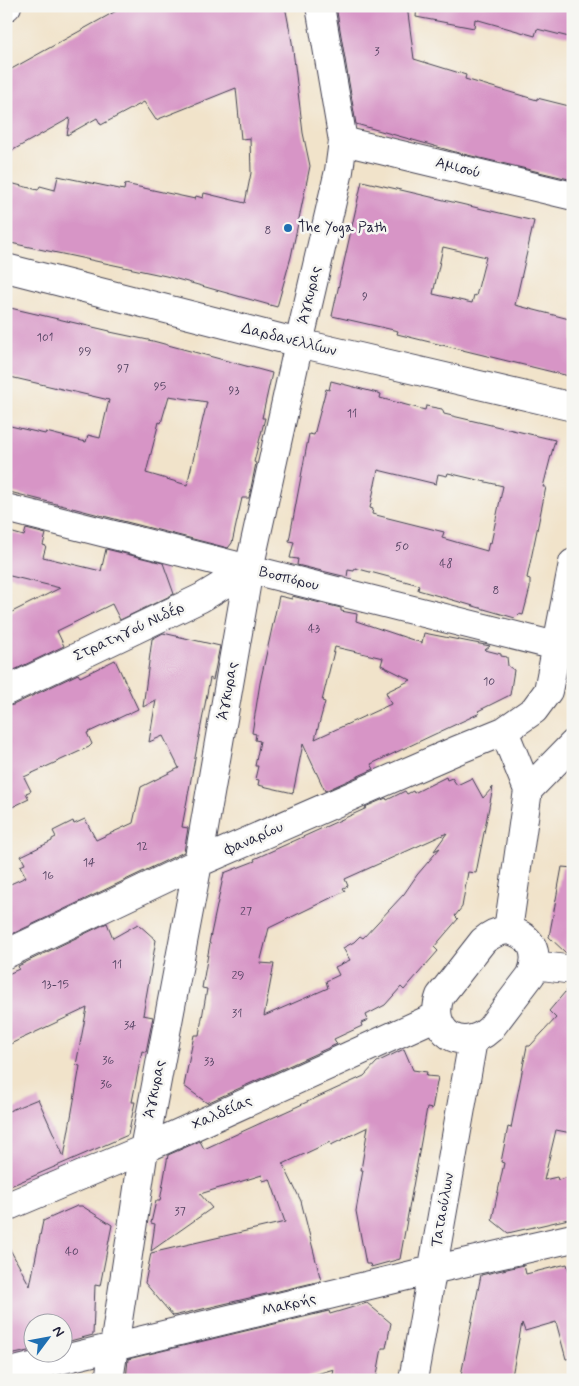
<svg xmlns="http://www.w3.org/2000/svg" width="579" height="1386" viewBox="0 0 579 1386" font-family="Mynerve,sans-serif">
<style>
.building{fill:#d795c6;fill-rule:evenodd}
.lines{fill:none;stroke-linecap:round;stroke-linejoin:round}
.minor-casing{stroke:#413f50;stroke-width:30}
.tertiary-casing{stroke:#413f50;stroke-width:30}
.minor{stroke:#fff;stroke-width:28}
.tertiary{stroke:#fff;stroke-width:28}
.poi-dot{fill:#1f6fb2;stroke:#f6f6f2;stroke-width:2}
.labels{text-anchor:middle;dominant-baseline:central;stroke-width:5;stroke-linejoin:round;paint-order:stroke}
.number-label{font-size:12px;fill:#4f3f5e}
.street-label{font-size:15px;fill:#22223b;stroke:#f6f6f2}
.poi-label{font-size:15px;fill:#22223b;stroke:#f6f6f2;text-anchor:start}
</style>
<rect width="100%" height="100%" fill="#f6f6f2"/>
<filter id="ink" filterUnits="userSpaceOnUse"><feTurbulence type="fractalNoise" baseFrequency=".02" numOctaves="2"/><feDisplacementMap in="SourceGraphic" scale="10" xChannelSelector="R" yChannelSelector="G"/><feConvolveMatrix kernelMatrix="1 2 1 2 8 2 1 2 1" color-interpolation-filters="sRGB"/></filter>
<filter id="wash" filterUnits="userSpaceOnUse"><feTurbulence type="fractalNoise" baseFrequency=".0096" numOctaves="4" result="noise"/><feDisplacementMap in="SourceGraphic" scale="20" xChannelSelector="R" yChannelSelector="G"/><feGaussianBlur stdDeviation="1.12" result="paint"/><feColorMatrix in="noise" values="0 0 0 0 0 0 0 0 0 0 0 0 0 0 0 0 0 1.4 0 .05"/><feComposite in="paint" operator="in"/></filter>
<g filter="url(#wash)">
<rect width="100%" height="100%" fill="#f1e3ca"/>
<g id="blocks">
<path class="building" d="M125,6H285L292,42L303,133L310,166L291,257L277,307L166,276L6,242V182L38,190L40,186L55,190L58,176L124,190L125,184L195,199L196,196L203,198L204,193L245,203L251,173L250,138L241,139L236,88L156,120L144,102L101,125L97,118L67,135L70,118L6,154V72Z
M336,6H407L414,59L466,75L465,79L537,100V98L573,107V180L459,153L356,124Z
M417,6H573V38L537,29L535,36L475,19L474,28L416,17Z
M362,181L534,221L515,305L573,320V377L397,334L398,331L332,316ZM443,247L486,257L476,296L474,295L472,303L433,294Z
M6,307L110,331V332L153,341L272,373L262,418H265L254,462L256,463L249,498H242L232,543L228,548L6,491V425L45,434L46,432L86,442L88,435L100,438L109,400L6,376ZM169,396L207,402L187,485L146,473L159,422L161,423Z
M331,381L381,394L380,398L425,410L426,406L442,409L444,414L555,440L543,487H546L527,578L530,579V588L523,615L519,614L515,618L418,590L419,585L355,568L354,571L348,570L347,577L297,565L298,559L290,558L294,542L289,541L309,434L314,435L326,389L329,390ZM378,470L436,484L438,474L447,476L448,473L503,486L491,543L489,542L487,551L442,538L444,532L372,514L373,509L370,508Z
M26,529L46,534L43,545L46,546L43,557L101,571L106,549L163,563L174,594L120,620L112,604L57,631L64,646L6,674V615L60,588L6,575V531L24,536Z
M279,596L292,599V596L341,608V611L357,614L356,621L422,643L424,633L490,646L485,650L501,654V656L507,657L508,666L514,670L510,695L478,711L480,713L371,764L374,769L325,791L303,744L293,793L258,785L259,780L255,779L258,766H255L260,741L255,740L256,734L252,733L260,683ZM335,647L383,658L381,665L411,680L386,692L391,704L315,739L325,702L322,701Z
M163,633L220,646L213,680L210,678L182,827L188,828L184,852L6,937V886L26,877L20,866L25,864L21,856L52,841V839L56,837L53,831L73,821L74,824L85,819L96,840L133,823L141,787L179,768L163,736L149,742L156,700L143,707L152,639Z
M115,660L138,709L87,733L92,744L89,747L24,777L31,791L26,793L29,799L6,810V706L13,705L78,674L80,677Z
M446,777L447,780L452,778L457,785L472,778L483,798L493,787L476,873L468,872L462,907L455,916L458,919L434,947L438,951L404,990L401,987L385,1005L366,1015L368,1020L361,1023L362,1026L334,1039L337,1044L207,1103L184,1086L194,1035H199L207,989L202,988L210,943H209L224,873L255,861L254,859L367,808L365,807L386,798L387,800L405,791L407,794L413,791L414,793ZM447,833L434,851L440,848L417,875L404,894L363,938L360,936L354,942L343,948L350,960L335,967L339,975L326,981L328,988L264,1016L274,964L260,963L269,928L345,891L343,888L348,886L345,879Z
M562,867L573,868V954L566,953L549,937Z
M107,923L113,938L138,924L156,940L143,1015L153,1017L146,1052L142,1051L132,1102H135L128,1135L6,1188V1112L38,1099L64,1157L80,1066L76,1065L87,1008L6,1046V975L19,969L18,966Z
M571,985H573V1122L571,1133L556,1130L544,1180L557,1177L558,1180L573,1176V1218L508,1233L492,1220L504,1163L501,1162L508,1127L511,1128L527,1046H530L556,1018L549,1011Z
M404,1049L413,1070L427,1072L426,1076L438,1077L432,1109L427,1108L400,1259L371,1267L370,1264H366L356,1211L363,1170H361L368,1127L331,1145L330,1142L283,1164L301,1201L321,1281L173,1316L145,1283L151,1253L285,1222L270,1179L263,1181L262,1175L200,1194L212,1208L151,1251L155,1224L151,1223L156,1201H160L168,1155L200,1141L204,1149L364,1076L377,1062Z
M77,1206H82L112,1225L100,1286L95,1285L93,1335L62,1343V1324H32V1350L6,1356V1242L30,1286L43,1221Z
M567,1264L569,1271L573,1269V1358L566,1359L556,1322L525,1331L522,1323L512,1376H508V1378L495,1376L494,1380H460L481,1275L524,1265L526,1274Z
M367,1303L391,1323L386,1348H382L376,1380H332L334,1369L296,1380H126L128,1359L329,1311L330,1314Z"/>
</g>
</g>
<g filter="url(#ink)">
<use href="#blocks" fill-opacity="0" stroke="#413f50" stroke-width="1"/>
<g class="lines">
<g class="minor-casing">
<path id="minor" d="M343,141L573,196
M6,268L299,343L249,569L198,863L144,1149L109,1380
M6,508L572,650
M6,691L201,598L249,569
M504,731L528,790L508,930
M528,790L573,744
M508,930C532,936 540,952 531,975L490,1029C462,1055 427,1031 440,996L483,941C491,934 498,931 508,930Z
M6,954L198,863L455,751L504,731L534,710L548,691L573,563
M535,965L573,970
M6,1207L144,1149L437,1016
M6,1373L432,1270L573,1238
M413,1380L473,1040"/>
</g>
<g class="tertiary-casing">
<path id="tertiary" d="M320,6L343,141L339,171L299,343L573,407
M6,7L7,6"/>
</g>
<use href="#minor" class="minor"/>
<use href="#tertiary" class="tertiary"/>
</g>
</g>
<circle class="poi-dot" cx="288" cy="228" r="5"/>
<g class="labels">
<g class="number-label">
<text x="377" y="52">3</text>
<text x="268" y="231">8</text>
<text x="365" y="297">9</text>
<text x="45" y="338">101</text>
<text x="85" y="352">99</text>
<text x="123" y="369">97</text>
<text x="160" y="387">95</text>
<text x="234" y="391">93</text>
<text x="352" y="414">11</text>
<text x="402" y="547">50</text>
<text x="446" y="564">48</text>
<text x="496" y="591">8</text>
<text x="314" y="629">43</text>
<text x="489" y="682">10</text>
<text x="142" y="847">12</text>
<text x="89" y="863">14</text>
<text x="48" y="876">16</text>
<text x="246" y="912">27</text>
<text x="117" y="965">11</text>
<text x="238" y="976">29</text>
<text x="55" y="985">13-15</text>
<text x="237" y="1014">31</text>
<text x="130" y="1026">34</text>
<text x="108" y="1061">36</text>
<text x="209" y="1062">33</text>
<text x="106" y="1085">36</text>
<text x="180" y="1212">37</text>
<text x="72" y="1252">40</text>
</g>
<g class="street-label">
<text transform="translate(458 168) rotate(14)">Αμισού</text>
<text transform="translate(310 295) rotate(-77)">Άγκυρας</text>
<text transform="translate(289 340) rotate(14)">Δαρδανελλίων</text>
<text transform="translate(289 579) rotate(14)">Βοσπόρου</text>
<text transform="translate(129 632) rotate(-25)">Στρατηγού Νιδέρ</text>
<text transform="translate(228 691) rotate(-80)">Άγκυρας</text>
<text transform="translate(254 839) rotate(-24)">Φαναρίου</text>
<text transform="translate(155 1089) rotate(-79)">Άγκυρας</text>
<text transform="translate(222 1113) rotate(-24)">Χαλδείας</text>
<text transform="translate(443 1210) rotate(-80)">Ταταούλων</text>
<text transform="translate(289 1305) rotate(-14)">Μακρής</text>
</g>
<g class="poi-label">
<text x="298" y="228">The Yoga Path</text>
</g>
</g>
<rect width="579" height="1386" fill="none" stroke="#f6f6f2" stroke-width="25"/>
<g transform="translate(48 1338) rotate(58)"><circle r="24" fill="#f6f6f2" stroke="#a1a1a9"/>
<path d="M0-4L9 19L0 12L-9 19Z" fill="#1f6fb2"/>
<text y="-8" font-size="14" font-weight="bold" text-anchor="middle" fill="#22223b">N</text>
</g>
</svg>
